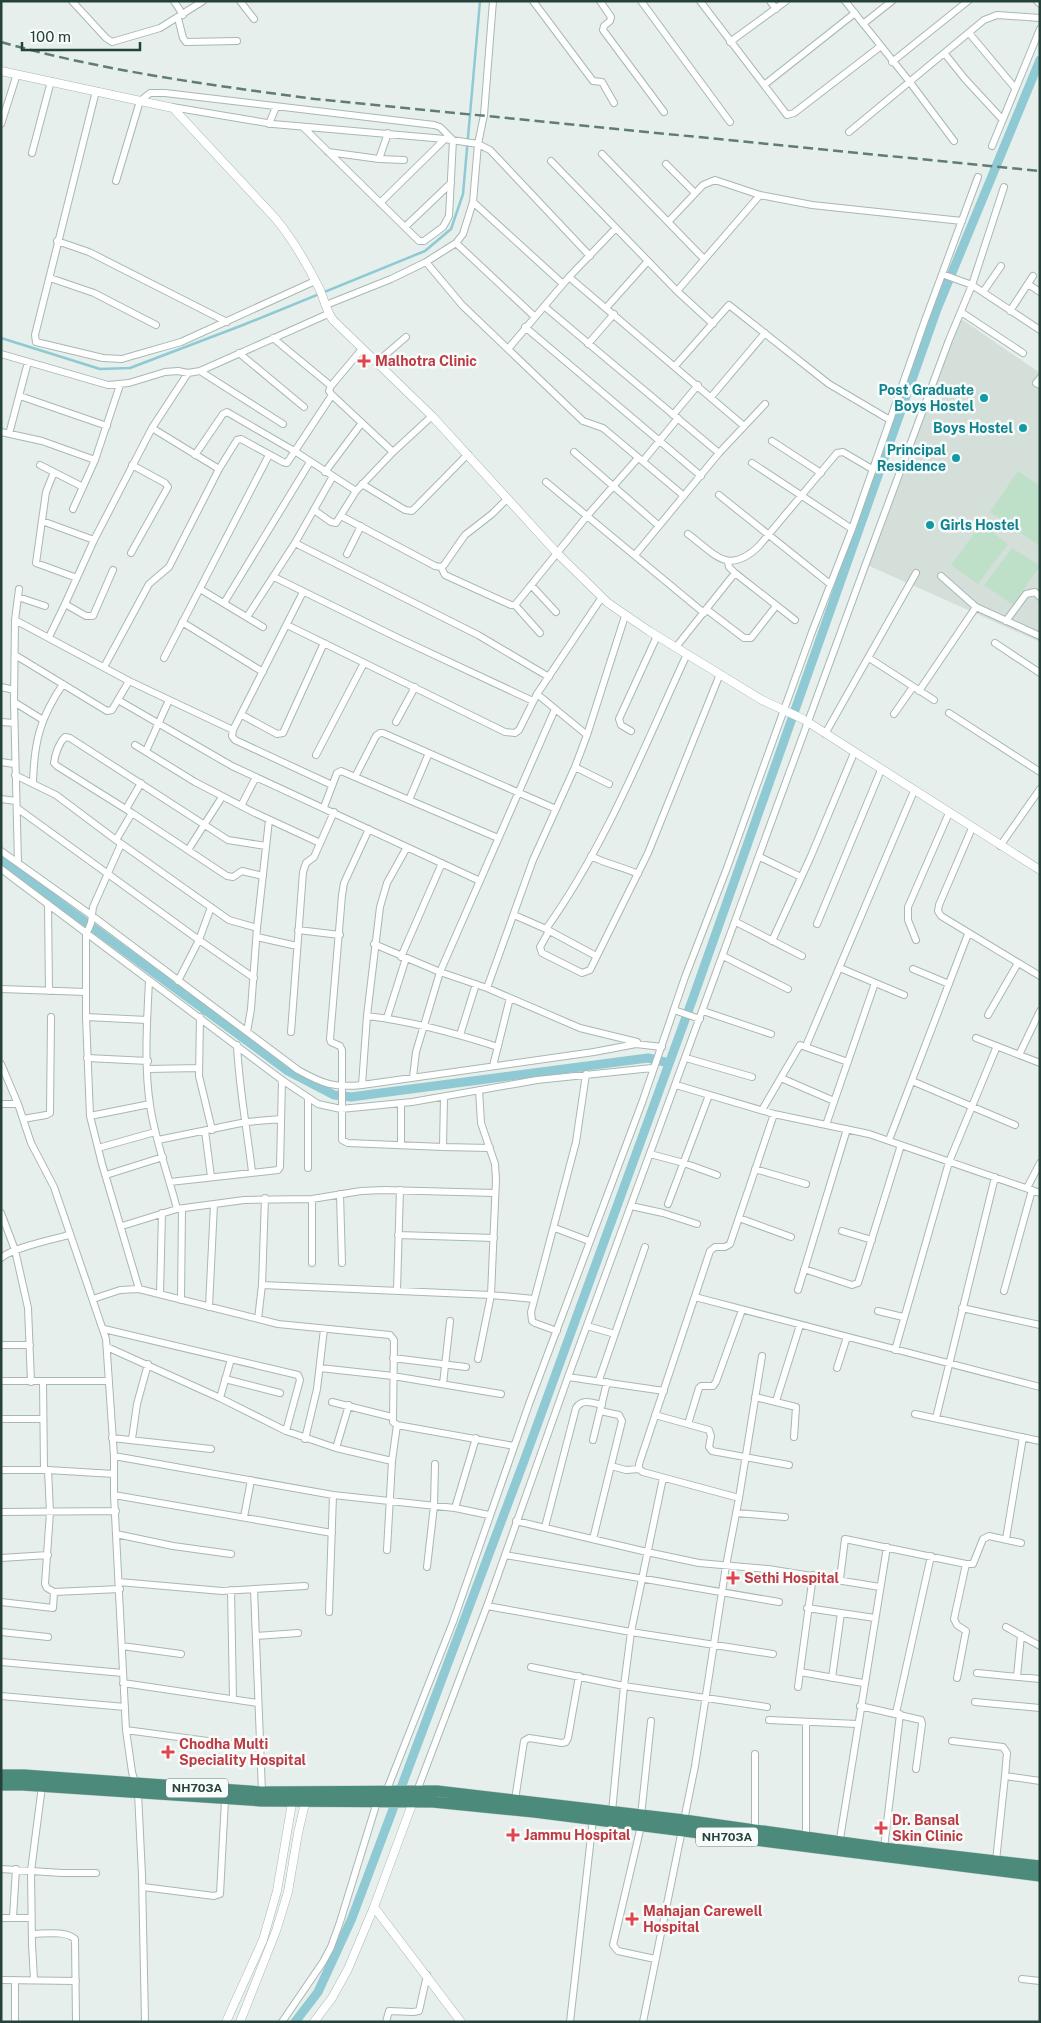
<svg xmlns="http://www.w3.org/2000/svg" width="1041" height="2023" viewBox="0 0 1041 2023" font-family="'Public Sans',sans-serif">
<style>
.built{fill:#d4dfda}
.green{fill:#bfe0c8}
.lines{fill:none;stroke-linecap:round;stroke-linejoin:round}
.stream{stroke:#8ec9d4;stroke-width:2.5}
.canal{stroke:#8ec9d4;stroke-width:9}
.minor-casing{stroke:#a8b8b2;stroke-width:8}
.tertiary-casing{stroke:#a8b8b2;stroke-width:9}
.trunk-casing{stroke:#c2cac8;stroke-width:12}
.minor{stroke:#fff;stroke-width:6}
.tertiary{stroke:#fff;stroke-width:8}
.trunk{stroke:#4c8a7c;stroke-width:11}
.rail{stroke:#5f7d75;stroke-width:2.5;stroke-dasharray:10 5;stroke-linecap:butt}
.health-dot{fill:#e0444e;stroke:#f7fbf9;stroke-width:2}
.culture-dot{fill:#0f9aa8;stroke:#f7fbf9;stroke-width:2}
.labels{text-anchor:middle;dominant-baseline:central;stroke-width:5;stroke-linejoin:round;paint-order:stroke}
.shield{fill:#f7fbf9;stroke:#637a73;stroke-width:1}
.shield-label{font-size:12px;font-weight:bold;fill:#24423a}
.health-label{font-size:14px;font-weight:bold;fill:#be3a42;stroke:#f7fbf9;text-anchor:start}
.culture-label{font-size:14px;font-weight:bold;fill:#0d838f;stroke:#f7fbf9;text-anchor:end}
</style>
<rect width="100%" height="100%" fill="#e6efeb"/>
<path class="built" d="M960,318L1040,373V642L867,565Z"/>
<path class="green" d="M1018,471L1040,486V546L990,512Z
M981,524L1008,544L978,584L951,565Z
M1012,548L1040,566L1013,605L984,585Z"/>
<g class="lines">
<path class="stream" d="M1,338L100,369L130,368L243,325L425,251L451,229L463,194L480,1"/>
<path class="canal" d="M1,860L288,1071L334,1095L351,1097L373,1094L648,1058L669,1063
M295,2022L318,1992L352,1918L524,1461L693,998L937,309L1040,60"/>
<g class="minor-casing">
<path id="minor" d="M72,1L106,38L112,42L160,28L203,1
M174,1L183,15
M240,1L254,19
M533,1L593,81L602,82L614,103
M600,1L611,17L610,21L604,26L603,30L664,112
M641,1L730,122
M700,1L787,115L794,113L881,46
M770,1L776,9
M845,1L909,81L954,141
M1037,1L1040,4
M178,18L183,38L186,42L237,41
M863,24L892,1
M969,33L1015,88
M730,42L786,1
M945,54L965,79L1002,119
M892,62L968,1
M764,85L855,13
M96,91L35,335L36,342L103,358L122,359L132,356L181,342L315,281
M172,107L273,124L445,139L478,144L490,150L590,256
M1,124L17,74
M269,124L276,107
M849,132L984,20L997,15L1040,18
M992,146L1040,29
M328,152L379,159L404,160
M32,153L51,81
M602,154L704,259
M379,159L388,133
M551,161L677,291L713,324
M666,164L695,193
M116,181L140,101L150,93H165L434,125L440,127L453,140L449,216L443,227L424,241H419L303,127
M473,202L563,284
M380,203L445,139
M669,221L703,185L715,180L760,195L812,205L962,221
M405,227L451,183
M57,241L89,252L227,322
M456,243L535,317
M426,262L462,305L583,421L603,428L684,496
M942,274L972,285L1040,330
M569,277L744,426
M50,278L94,293L156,325
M1028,284L1040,292
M677,291L760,195
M983,292L1001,266
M326,305L391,279L426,262L456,243L463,234L473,202L478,144L484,115L493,1
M545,307L719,453
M606,308L648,261
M1010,311L1033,276
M961,312L1023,353
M525,327L701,476
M273,338L331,386
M588,344L614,314
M508,349L569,277L616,228
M239,353L304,407
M1,354L108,385L129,383L165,372L178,371L188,373L200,371L328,314
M377,362L406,337
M675,366L729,305L829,384L890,420
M200,371L283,424
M1040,378L1036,383L1040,385
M332,395L393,452
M20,396L107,426
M711,397L765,333
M673,415L698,385
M152,428L219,469
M1,432L42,441L95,460
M9,434L28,362
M772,441L821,473
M574,452L658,525
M195,455L223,414L227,412L296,452L356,491
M643,461L678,418
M752,463L852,529
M40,465L83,487
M54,472L46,492L36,563L77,578
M325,472L361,424
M546,482L704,613
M362,484L405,510L412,511L468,454
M719,495L830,584
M73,509L95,460L120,385
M314,510L331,522L336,523L356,491L393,452L432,416
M341,516L435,566L441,567L444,565L465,535L492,514L507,499
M42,521L94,540
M688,534C715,554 728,576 759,546L837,453L843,452L872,469
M295,543L478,635L549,677
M131,553L168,487L165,483L132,465
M347,554L361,526
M635,555L719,453L765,404
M728,562L729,567L735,573L795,620
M441,567L445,575L511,605H515L587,516L638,458
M113,570L93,616H86L65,604L94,540L152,428L188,373
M941,576L976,607L1040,636
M274,577L398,638L533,701
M531,585L556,612
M200,589L263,627
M303,592L233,730L232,736L235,740L332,785
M18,597L45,606
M224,603L310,462
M515,605L540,633
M706,609L744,638H751L776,606
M247,617L295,543L333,476
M15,620L129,681L233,730
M1006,621L1026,594L1035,592L1040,597
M182,622L263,672
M287,625L505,732L515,733L519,730L537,694L602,597
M49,637L65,604
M995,643L1040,673
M676,647L735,573
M15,655L107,711L112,710L129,681
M164,658L269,455
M869,658L934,700
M104,667L149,584L169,567L219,469L237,440L241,439L283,462L287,463L332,395L329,391L331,386L362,349
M1,687L14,690
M919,691L976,607
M537,694L587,735
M118,700L232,766L480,881
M14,702L43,720
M949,713L1040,772
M894,714L913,687
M242,715L277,734L283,733L324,643
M1,722L14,723
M396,722L415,687
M631,731L621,725L619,719L657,636
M825,734L916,573
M135,745L195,782L255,813L320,843
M146,751L169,700
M316,755L364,663
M1,762L14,764
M575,767L609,784
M15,775L56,795L116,840L229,920L257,928
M355,777L376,736L380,733H383L556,809
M33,783C34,742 40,718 63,684
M1,799L16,801
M409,800L429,753
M241,806L256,777
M324,807L337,773L341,771L498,838
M17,808L199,940L254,978
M126,809L141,783
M972,828L939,905L938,911L941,916L1040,976
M369,829L344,883L342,895L330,1039L331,1042L340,1046L342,1050V1140L348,1143L443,1147
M116,840L132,813
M121,844L93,907L91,923L86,935V1017L90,1116L102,1164L139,1289
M1000,846L1040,789
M188,850L222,797
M1,851L91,915L298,1070C323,1084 334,1088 362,1085L594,1052L636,1044L662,1047
M591,856C608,865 621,866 638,874
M760,857L801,877
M18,863L14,702L15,620L19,589
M1,869L282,1080L318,1104L341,1109L412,1102L537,1080L652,1068
M263,876L242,871L233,877L227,876L132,813L57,766L54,763C55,754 59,743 65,737L70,738L228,840L266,846
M48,904L49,991
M514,915L546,929L596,956
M736,922L802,956
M817,924L881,770
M546,929C606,845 644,747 687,654
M298,930L340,935
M549,931L540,947L542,953L582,973L590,970L648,853L720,674
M257,937L297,946
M916,940L908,920V907L949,813
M772,941L811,856L854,753
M374,944L440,972L487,988L580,1028L637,1042
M723,956L788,989
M401,957L442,863
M840,968L904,995
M913,969L949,984
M149,981C147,1020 144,1066 150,1105C155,1140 168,1174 177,1209
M178,981L199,940L211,907
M487,988L533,860L575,767L587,735L625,616
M1,989L86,992
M674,1010L700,1019
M703,1011L771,1034
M988,1015L1018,963
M367,1016C411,1021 455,1033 498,1047
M86,1017L147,1020
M200,1017L199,1076L212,1130
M387,1018L406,958
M247,1032L251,1009L257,928L269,820
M291,1032L303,872L306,863L314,857L334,812
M460,1035L476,984
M976,1038L1040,1063
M237,1045C239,1088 247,1129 252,1172
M806,1046L914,791
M1019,1055L1040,1011
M87,1058L148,1061
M686,1058L752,1077
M1,1064L18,1104L31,1143L54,1187L106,1339L114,1456V1495L126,1730L132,1772L138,1793L142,1875L145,2022
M493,1066L510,998
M148,1069L199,1068
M413,1077L416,1052L440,972L555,709
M781,1078L834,1101
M912,1081L1015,1125
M362,1085L367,1016L380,907L387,883L407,847
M676,1085L774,1114L869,1134L1040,1193
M444,1097L443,1147L490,1148
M1,1104H18
M762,1110L800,1045L848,1062
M90,1116L150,1104
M23,1119L46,1115L50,1113L51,1017
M826,1125L875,983
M205,1131L211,1177
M158,1140L246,1122L281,1119
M889,1140L968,934
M401,1145V1104
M98,1148L155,1132
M650,1154L684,1163L717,1175
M308,1168V1098
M755,1169L806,1184
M106,1175L163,1157
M170,1182L278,1170L280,1167L282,1080
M1027,1188L1040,1163
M340,1194L342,1263
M312,1199V1263
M668,1204L709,1095
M631,1206L663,1213L697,1224
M1,1213L15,1250L28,1308L31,1382
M739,1218L791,1237
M122,1226L177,1209L244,1200L312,1199L361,1191L384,1190L495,1193
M555,1228L589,1241
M842,1231L872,1240
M398,1235L494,1238
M1,1258C12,1248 53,1239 69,1235
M804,1269L852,1285L858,1283L901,1145
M262,1285L491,1295L534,1299
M397,1290L400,1190
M798,1290L847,1129
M1004,1291L1032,1190
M160,1294L162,1213
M695,1297L1040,1387
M93,1299L120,1290L139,1289L278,1324L390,1335L394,1340L393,1422L397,1425L514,1446
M181,1300L182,1209
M209,1307L214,1204
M962,1308L1040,1325
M878,1311L903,1317
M258,1319L262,1285L265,1198
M587,1326L615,1334
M104,1329L298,1375L300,1380L286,1431
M557,1331L535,1323L532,1321L531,1312L576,1142L586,1074
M1,1345H30
M107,1347L220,1398L286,1431L336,1448L392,1461
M895,1350L949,1162L997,1046
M393,1358L466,1367
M478,1359L491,1295L496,1179L495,1164L481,1123L479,1090
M320,1368L393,1376L501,1394
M837,1368L847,1337
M568,1377L664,1391
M225,1379L280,1393
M599,1380L645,1247
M1,1381H109
M43,1382L44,1470
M443,1384L450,1321
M755,1397L796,1407L794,1437
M220,1398L231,1359
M776,1401L800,1325
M332,1402L392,1417
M915,1414L1040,1441
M655,1415L709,1430L711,1436L709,1447L712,1451L789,1465
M936,1418L995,1177
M1,1419H43
M688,1424L699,1388L701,1386H713L716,1382L742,1310
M112,1438L211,1449
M132,1439L137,1404L148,1364
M305,1439L317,1389L324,1329
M593,1440L607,1382
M336,1448L349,1405
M114,1456L333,1495L455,1508L489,1515
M611,1466L626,1470L639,1469
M1,1470H48L114,1474
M48,1470L50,1512L45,1584L47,1588L54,1592L120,1589
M114,1495L332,1533
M739,1498L643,1472L639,1469V1464L710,1251L715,1247H725L730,1244L774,1114
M455,1508L476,1438
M1,1512L116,1511
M736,1513L785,1517
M244,1517L251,1480
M516,1521L647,1552L699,1563L768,1569L880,1587
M545,1527L576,1408C582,1398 593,1403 602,1405
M116,1534L173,1546L231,1554
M593,1539L622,1421L619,1415L600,1411
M1006,1539L1023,1437
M387,1550L392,1461L397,1425
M505,1555L779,1602
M1,1558L48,1555
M427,1567L434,1506L435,1464
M840,1579L845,1539L966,1564H973L983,1539L989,1536L1021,1543
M119,1582L222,1591L305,1586
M254,1589L262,1792
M231,1590L233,1698
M1,1602L53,1608L54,1592
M487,1606L631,1632L773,1654
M807,1608L875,1618
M329,1612L333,1495
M1006,1627L1040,1646
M1,1632L48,1637
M256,1636L298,1633
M122,1646L181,1654
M1,1662L123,1673
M531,1667L624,1686L767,1707
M800,1672L863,1683
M977,1673L1040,1679
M1017,1677L1021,1635
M832,1678L841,1613
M957,1678L966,1631L957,1625L954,1619L966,1564
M123,1683L258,1703
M798,1687L813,1575
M1,1696L125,1707
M975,1702L1040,1708
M860,1706L921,1720L922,1724L916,1769
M896,1713L931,1556
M769,1720L857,1724
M126,1730L260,1748
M952,1741L1003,1747L1007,1753L1005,1776
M417,1791L487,1606L568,1377L865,566L949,340L972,285L1004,187
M386,1792L453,1622L529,1404L643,1100L685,977L727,868L812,632L852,529L924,323L978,177
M515,1800L524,1741L529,1738L562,1743L566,1742L568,1738L579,1676
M612,1812L624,1686L631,1632L663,1478
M641,1816L651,1721
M641,1826L613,1945L618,1951L655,1959
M755,1830V1754
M806,1837V1722
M839,1845L887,1547
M884,1848L900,1714
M996,1861L1005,1776L1040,1781
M1,1869L62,1873H96
M143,1887L214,1896L220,1894L225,1800
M13,1917L16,1869
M1,1918H31
M32,1934C44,1934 65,1930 75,1939L76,2022
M1022,1979L1040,1981
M1,1980L76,1981
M34,1980L32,1944L31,1871L42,1786
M15,2022V1980
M282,2022L323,1962L331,1947L340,1922L377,1802
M386,2022L389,2011L413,2012L419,2011L427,1975
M570,2022L593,1819
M643,2022L695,1766L726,1566L739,1498L762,1356"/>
</g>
<g class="tertiary-casing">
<path id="tertiary" d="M1,71L173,108L276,219C293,240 307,264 319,288C324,298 326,311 333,320L432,416L557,553L608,603L649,631L762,700L803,719L1040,870
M374,1907L461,2022
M226,2022L263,1940L277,1891L293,1797
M240,2022L276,1931L288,1892L298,1833L306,1799
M314,2022L332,1998L348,1969L374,1907L414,1799"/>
</g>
<g class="trunk-casing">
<path id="trunk" d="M1,1775H24L262,1792L437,1791L684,1820L884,1848L1040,1866
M1,1785H23L262,1801L433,1802L534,1812L1040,1876"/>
</g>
<use href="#minor" class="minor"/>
<use href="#tertiary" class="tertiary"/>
<use href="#trunk" class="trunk"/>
<path class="rail" d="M1,42C103,71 210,85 315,99L1040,171"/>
</g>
<g class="health-dot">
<path d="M361.5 353.5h5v5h5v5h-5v5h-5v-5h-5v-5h5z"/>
<path d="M730.5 1570.5h5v5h5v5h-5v5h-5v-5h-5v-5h5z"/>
<path d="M165.5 1744.5h5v5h5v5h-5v5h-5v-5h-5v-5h5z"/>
<path d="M878.5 1820.5h5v5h5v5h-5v5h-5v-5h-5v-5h5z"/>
<path d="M510.5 1827.5h5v5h5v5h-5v5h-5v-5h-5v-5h5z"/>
<path d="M629.5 1911.5h5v5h5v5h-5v5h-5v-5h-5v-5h5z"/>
</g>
<g class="culture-dot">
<circle cx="984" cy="398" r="5"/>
<circle cx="1023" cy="428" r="5"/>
<circle cx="956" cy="458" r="5"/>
<circle cx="930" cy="525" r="5"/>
</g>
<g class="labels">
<g class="shield">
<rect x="166" y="1778.5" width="62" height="19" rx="4"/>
<rect x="696" y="1827.5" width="62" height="19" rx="4"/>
</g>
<g class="shield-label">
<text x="197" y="1788">NH703A</text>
<text x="727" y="1837">NH703A</text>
</g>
<g class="health-label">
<text x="375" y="361">Malhotra Clinic</text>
<text x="744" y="1578">Sethi Hospital</text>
<text x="179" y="1744">Chodha Multi<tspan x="179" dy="16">Speciality Hospital</tspan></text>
<text x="892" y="1820">Dr. Bansal<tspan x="892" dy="16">Skin Clinic</tspan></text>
<text x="524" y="1835">Jammu Hospital</text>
<text x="643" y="1911">Mahajan Carewell<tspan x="643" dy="16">Hospital</tspan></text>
</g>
<g class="culture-label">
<text x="974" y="390">Post Graduate<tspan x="974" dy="16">Boys Hostel</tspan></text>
<text x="1013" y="428">Boys Hostel</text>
<text x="946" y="450">Principal<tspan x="946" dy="16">Residence</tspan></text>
<text x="940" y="525" text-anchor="start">Girls Hostel</text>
</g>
</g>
<rect width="1041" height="2023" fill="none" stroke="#24423a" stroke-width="5"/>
<path d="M22 42v8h118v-8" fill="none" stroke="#24423a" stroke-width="2.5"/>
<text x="30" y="42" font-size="15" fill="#24423a" stroke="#f7fbf9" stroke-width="4" paint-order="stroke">100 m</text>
</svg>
